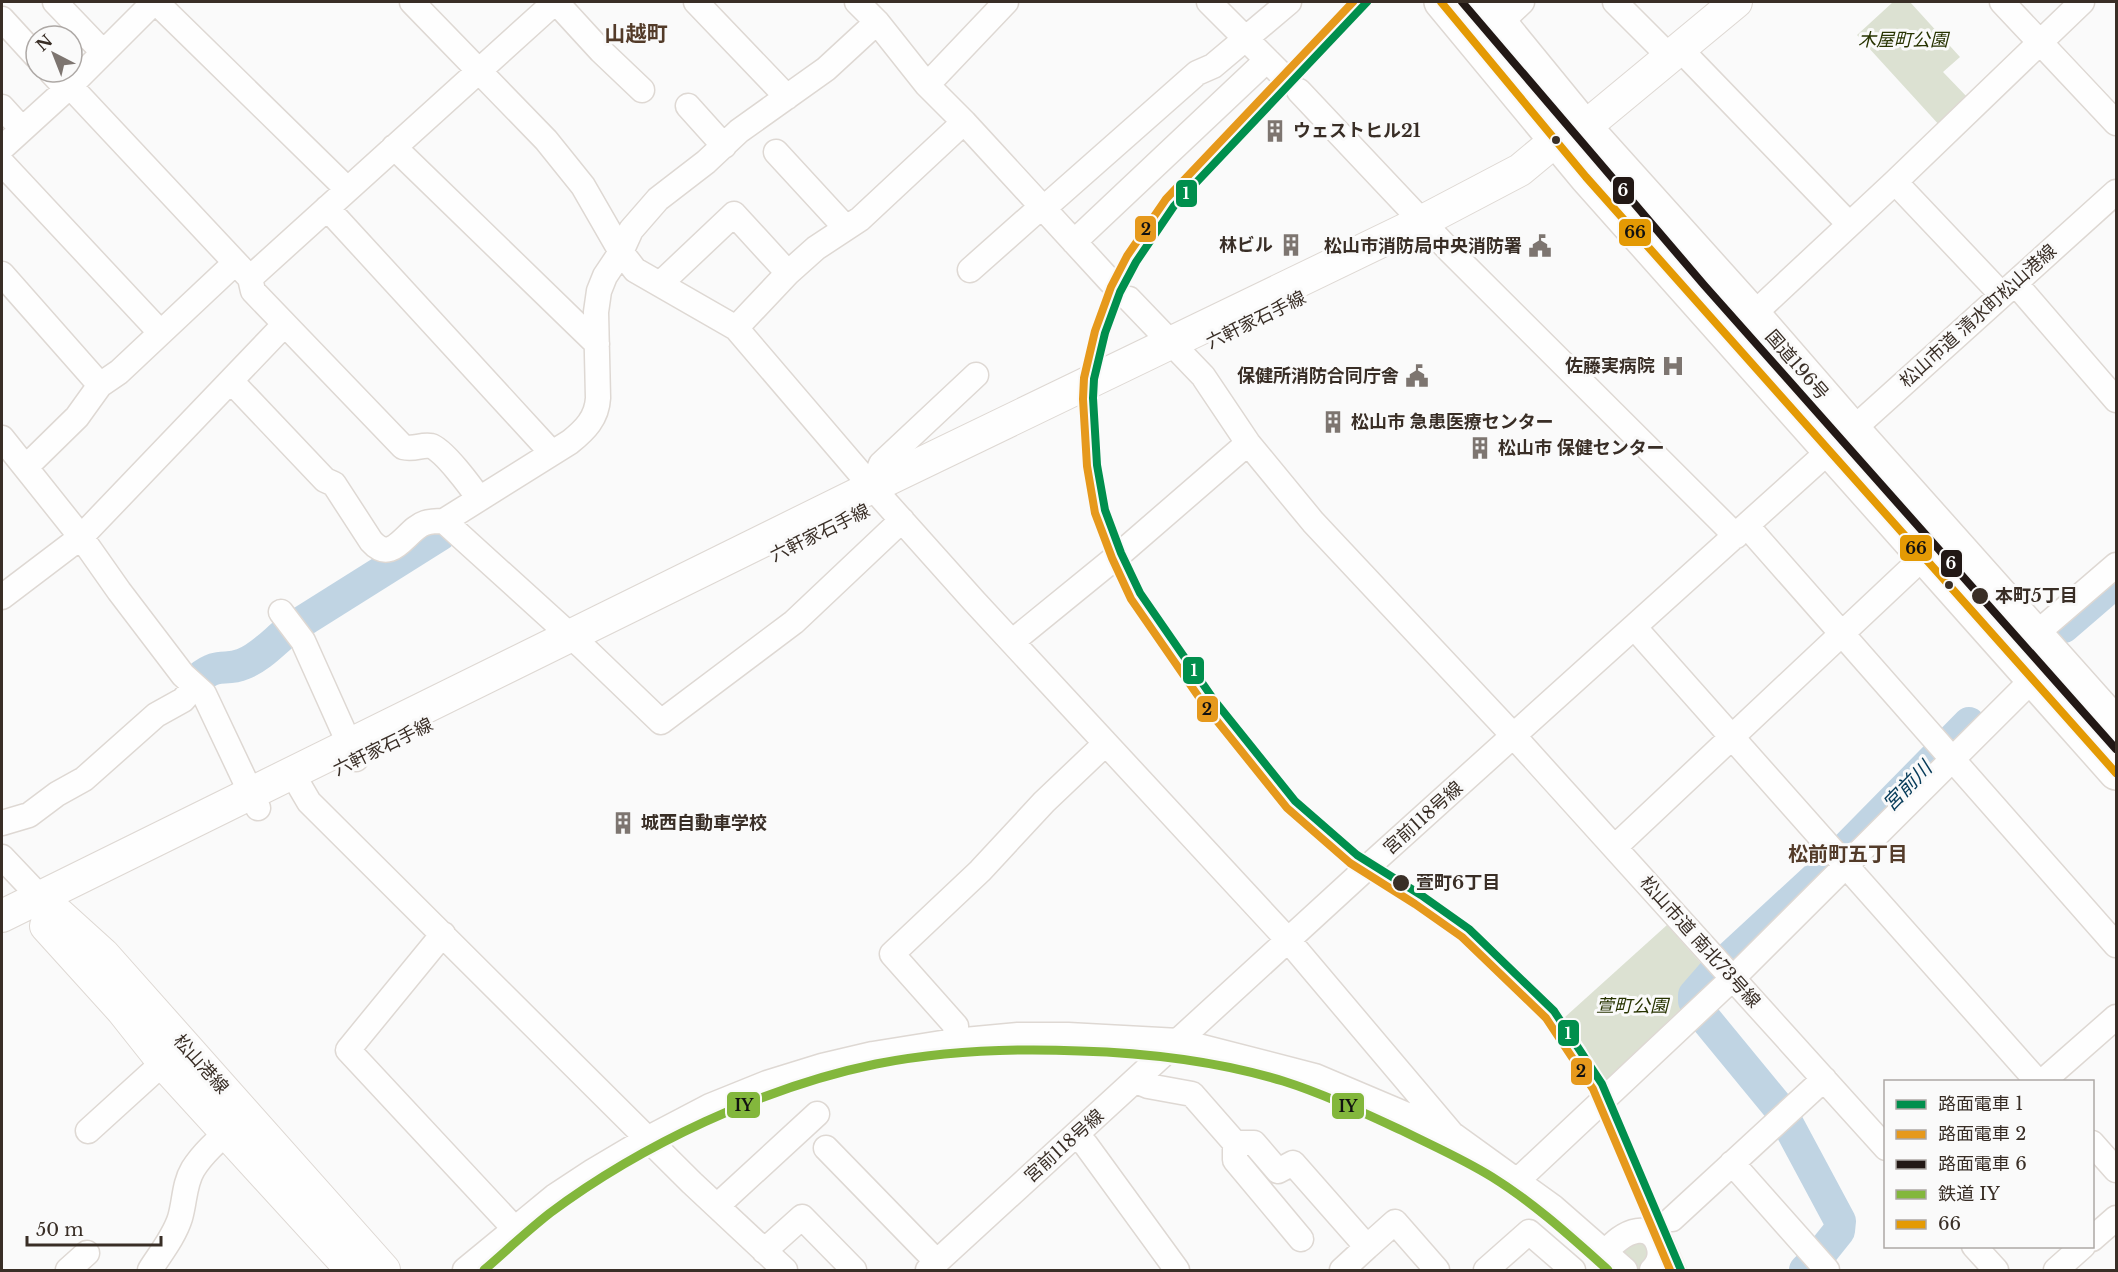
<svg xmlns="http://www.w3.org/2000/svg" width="2118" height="1272" viewBox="0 0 2118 1272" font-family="'Libre Baskerville','Noto Sans JP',serif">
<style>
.built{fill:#f6eee8}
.green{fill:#dce1d2}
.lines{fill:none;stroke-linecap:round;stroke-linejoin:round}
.river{stroke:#c0d4e3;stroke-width:32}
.minor-casing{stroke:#ded8d3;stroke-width:27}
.major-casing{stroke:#ded8d3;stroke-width:34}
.highway-casing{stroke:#ded8d3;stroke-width:36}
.minor{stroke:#fefefe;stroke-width:24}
.major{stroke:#fefefe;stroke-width:32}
.highway{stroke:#fefefe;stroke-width:33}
.bus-1-casing{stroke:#fafafa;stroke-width:12}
.bus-1{stroke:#e49a04;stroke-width:8}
.rail-1-casing{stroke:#fafafa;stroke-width:14}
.rail-1{stroke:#83b73c;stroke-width:9}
.tram-1-casing{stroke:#fafafa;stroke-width:12}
.tram-2-casing{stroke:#fafafa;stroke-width:12}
.tram-3-casing{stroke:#fafafa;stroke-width:12}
.tram-1{stroke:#008f4d;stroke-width:8}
.tram-2{stroke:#e6991c;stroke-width:8}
.tram-3{stroke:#221815;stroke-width:8}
.bus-dot{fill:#392e26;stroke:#fafafa;stroke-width:2}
.labels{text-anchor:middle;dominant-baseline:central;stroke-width:6;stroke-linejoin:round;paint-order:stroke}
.park-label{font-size:18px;font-style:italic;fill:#273300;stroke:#fafafa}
.poi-label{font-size:18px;font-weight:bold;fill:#392e26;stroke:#fafafa;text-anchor:start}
.street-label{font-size:18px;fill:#392e26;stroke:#fafafa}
.stop-label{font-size:18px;font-weight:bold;fill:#392e26;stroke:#fafafa;text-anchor:start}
.water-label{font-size:20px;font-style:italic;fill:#063b59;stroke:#fafafa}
.neighbourhood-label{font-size:20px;font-weight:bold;fill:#533b29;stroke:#fafafa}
.quarter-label{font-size:21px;font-weight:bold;fill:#533b29;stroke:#fafafa}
.line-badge{stroke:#fafafa;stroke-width:2}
.badge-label{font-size:16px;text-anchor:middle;font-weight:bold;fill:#fff}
.pale-badge-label{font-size:16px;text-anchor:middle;font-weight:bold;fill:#111}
</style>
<rect width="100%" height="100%" fill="#fafafa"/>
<path class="built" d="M1652,1219H1666L1688,1270H1675L1657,1224L1647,1223Z"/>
<path class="green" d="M1893,2H1910L1960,57L1943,72L1970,100L1941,127L1857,35Z
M1667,925L1706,969L1686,1004L1602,1084L1586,1048L1565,1017Z
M1631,1238L1653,1248L1644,1269L1636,1270L1622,1259V1248Z"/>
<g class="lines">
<path class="river" d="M300,623L440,535
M2064,627L2116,582
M199,678C220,661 224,672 243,664C259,658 272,644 285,633
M1845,849L1969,723
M1730,957L1833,862
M1694,1001V995L1714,972
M1704,1017L1778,1107
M1788,1124L1840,1221L1839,1231L1823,1251
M1805,1270L1811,1264"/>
<g class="minor-casing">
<path id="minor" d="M55,2L103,52
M156,2L347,189
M412,2L546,140L583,186L621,252L635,270L736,328L872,487L974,601L1288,940L1452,1134
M556,2L601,51L642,90
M696,2L787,97
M857,2L877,22L927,85L964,122L1111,282
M1209,2L1280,73
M1615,2L1670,57
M2002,2L2116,123
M2,19L36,56
M1500,23L1522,2
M1680,49L1849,224
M51,72L67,89
M927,85L1006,2
M70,86L250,278L253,291L403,447C415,450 421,444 431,446C443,449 472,488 479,499
M1299,91L1450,251L1736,536
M688,106L724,146
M2,107L22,129
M394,147L597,344
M2,148L70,86L154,2
M776,152L846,228
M2,163L160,332
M1895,182L2002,295
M327,208L552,453
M1043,209L1197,73L1213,66L1289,2
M1074,242L1267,60
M970,270L1041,207
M2,274L100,385
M250,278L555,2
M2015,283L2116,400
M660,284L734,214L788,273
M1129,299L1203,376L1248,443L1313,522L1510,732L1886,1148
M736,328L788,273L816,248L860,219L964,122
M1728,338L1895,182L2082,2
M231,381L325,480L334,484L371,541C393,566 406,529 425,523C431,521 438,521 444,521L570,442C585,430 597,418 598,398L596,312L599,291L605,276L621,252L631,230L658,199L706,162L739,131L826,69L877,22
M2,438L81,537L119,591L183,675L204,694L258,808
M26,467L77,417L100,385L119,372L235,263
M872,487L881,464L976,375
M444,521L584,648L661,722L794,622L902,520
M1747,526L2116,945
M2,597L81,537L284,325
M281,612L303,641L356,759
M1635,628L2038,1082
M1013,641L1121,553L1248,443
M2023,645L2116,565
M292,773L309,802L692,1183L785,1270
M2,823L29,815L57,794L84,779L156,715L183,700L195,686
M1615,847L1934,547
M2,857L40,897
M443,934L348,1050L514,1228
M954,1041L956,1026L892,954L980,871L1044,802L1105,744
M1136,1081L1148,1086L1192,1094L1235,1143H1254L1278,1171L1293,1163L1367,1247L1395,1222L1437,1270
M2042,1082L2116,1017
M88,1131L175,1052
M1076,1135L1086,1145L1177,1270
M1235,1143V1160L1301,1239
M2092,1143L2116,1170
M826,1148L937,1262
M1732,1163L1827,1270
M1517,1181L1733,978L2043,669
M717,1206L817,1114
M1672,1219L1824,1079
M2092,1239L2116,1218
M1974,1246L1996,1270
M764,1251L802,1217L854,1270
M1605,1252C1614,1243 1624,1233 1637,1231C1658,1228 1667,1256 1652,1270
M68,1270L87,1253
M150,1270C160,1254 174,1237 180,1218C185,1201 184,1184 193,1169C205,1150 222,1137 239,1122
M465,1270L555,1196L593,1171L647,1139L710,1106L767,1083L822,1066L873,1054L954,1041L1018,1035H1068L1179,1041L1315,1076L1452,1134L1553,1207L1625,1270
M928,1270L1371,864L2116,192
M1342,1270L1367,1247
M1486,1270L1529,1232L1573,1270
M2056,1270L2083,1246"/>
</g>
<g class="major-casing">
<path id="major" d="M40,897L103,954L384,1270
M2,916L872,487L1423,221L1520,170L1555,141L1585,127L1736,2
M46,926L122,1010L172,1073L352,1270"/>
</g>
<g class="highway-casing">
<path id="highway" d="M1441,2L1586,177L2116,773
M1483,2L1585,127L1754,315L1853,429L2116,724"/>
</g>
<use href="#minor" class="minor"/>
<use href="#major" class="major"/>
<use href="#highway" class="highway"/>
<g class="bus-1-casing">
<path id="bus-1" d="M1441,2L1586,177L2116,773"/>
</g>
<use href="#bus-1" class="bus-1"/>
<g class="rail-1-casing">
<path id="rail-1" d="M484,1270C506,1251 527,1231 550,1213C641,1145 764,1087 876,1064C943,1051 1012,1048 1080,1051C1148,1053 1217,1061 1283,1081C1324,1094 1364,1113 1403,1131C1433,1146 1463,1159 1492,1177C1534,1203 1571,1237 1608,1270"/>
</g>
<use href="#rail-1" class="rail-1"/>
<g class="tram-1-casing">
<path id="tram-1" d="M1367,2L1174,206L1136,262L1120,292L1105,333L1094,379L1093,398L1097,465L1105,510L1121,553L1140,593L1214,700L1295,801L1357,855L1421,895L1469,929L1554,1011L1602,1084L1681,1270"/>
</g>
<g class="tram-2-casing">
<path id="tram-2" d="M1353,2L1166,199L1127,256L1111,287L1095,331L1084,378L1083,399L1087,466L1095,513L1112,558L1131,599L1205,706L1287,808L1350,863L1415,904L1462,937L1546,1018L1593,1089L1670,1270"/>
</g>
<g class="tram-3-casing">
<path id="tram-3" d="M1462,2L1704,285L2116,749"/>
</g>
<use href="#tram-1" class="tram-1"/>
<use href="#tram-2" class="tram-2"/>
<use href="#tram-3" class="tram-3"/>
</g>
<defs>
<g id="building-bare" transform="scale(1.8)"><path d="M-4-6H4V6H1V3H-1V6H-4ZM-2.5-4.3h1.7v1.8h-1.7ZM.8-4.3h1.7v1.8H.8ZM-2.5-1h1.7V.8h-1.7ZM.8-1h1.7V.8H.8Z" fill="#7d7570" stroke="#fafafa" stroke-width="2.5" paint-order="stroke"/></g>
<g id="civic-bare" transform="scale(1.8)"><path d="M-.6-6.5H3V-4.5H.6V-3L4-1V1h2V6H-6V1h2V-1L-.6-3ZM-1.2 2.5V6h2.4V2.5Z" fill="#7d7570" stroke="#fafafa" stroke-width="2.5" paint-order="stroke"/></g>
<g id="hospital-bare" transform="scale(1.8)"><path d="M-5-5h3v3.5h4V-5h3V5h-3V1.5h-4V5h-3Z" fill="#7d7570" stroke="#fafafa" stroke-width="2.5" paint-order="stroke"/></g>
</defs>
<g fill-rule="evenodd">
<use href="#building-bare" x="1275" y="131"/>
<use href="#building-bare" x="1291" y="245"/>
<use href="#civic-bare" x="1540" y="246"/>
<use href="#hospital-bare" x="1673" y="366"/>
<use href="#civic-bare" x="1417" y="376"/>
<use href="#building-bare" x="1333" y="422"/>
<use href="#building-bare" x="1480" y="448"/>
<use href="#building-bare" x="623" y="823"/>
</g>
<g class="bus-dot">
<circle cx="1556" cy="140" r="5"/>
<circle cx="1949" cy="585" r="5"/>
<circle cx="1980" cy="596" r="9"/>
<circle cx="1401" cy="883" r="9"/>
</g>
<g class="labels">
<g class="park-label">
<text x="1903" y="40">木屋町公園</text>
<text x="1632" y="1006">萱町公園</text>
</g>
<g class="poi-label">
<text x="1293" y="131">ウェストヒル21</text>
<text x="1273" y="245" text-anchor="end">林ビル</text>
<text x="1522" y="246" text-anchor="end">松山市消防局中央消防署</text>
<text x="1655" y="366" text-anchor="end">佐藤実病院</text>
<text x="1399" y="376" text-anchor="end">保健所消防合同庁舎</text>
<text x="1351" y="422">松山市 急患医療センター</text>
<text x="1498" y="448">松山市 保健センター</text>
<text x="641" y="823">城西自動車学校</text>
</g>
<g class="street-label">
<text transform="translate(1978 316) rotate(-42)">松山市道 清水町松山港線</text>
<text transform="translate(1256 320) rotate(-26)">六軒家石手線</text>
<text transform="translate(1797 365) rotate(49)">国道196号</text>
<text transform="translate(820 533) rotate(-26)">六軒家石手線</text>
<text transform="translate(383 747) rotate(-26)">六軒家石手線</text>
<text transform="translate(1423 818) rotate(-42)">宮前118号線</text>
<text transform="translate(1700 942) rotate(48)">松山市道 南北73号線</text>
<text transform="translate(201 1064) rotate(48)">松山港線</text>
<text transform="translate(1064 1146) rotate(-42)">宮前118号線</text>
</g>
<g class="stop-label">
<text x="1995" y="596">本町5丁目</text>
<text x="1416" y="883">萱町6丁目</text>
</g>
<g class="water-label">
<text transform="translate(1907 786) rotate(-46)">宮前川</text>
</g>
<g class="neighbourhood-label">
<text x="1848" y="854">松前町五丁目</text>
</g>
<g class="quarter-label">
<text x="636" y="34">山越町</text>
</g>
</g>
<g class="line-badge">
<rect x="1612" y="176" width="23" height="29" rx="6" fill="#221815"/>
<rect x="1175" y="179" width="23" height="29" rx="6" fill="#008f4d"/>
<rect x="1134" y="215" width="23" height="28" rx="6" fill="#e6991c"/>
<rect x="1618" y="218" width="34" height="29" rx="6" fill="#e49a04"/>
<rect x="1899" y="534" width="34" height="28" rx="6" fill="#e49a04"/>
<rect x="1940" y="549" width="23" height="29" rx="6" fill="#221815"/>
<rect x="1182" y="656" width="23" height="29" rx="6" fill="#008f4d"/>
<rect x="1196" y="695" width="23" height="28" rx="6" fill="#e6991c"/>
<rect x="1557" y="1019" width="23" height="28" rx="6" fill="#008f4d"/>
<rect x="1570" y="1057" width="23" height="29" rx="6" fill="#e6991c"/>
<rect x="726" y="1091" width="35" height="28" rx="6" fill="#83b73c"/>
<rect x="1331" y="1092" width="34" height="28" rx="6" fill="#83b73c"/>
</g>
<g class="badge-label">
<text x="1623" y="196">6</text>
<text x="1186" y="199">1</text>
<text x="1951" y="569">6</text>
<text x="1194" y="676">1</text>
<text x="1568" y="1039">1</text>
</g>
<g class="pale-badge-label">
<text x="1146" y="235">2</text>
<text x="1635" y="238">66</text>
<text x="1916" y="554">66</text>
<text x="1207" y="715">2</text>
<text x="1581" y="1077">2</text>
<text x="744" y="1111">IY</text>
<text x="1348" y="1112">IY</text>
</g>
<rect width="2118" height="1272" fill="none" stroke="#392e26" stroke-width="6"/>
<rect x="1884" y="1080" width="210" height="168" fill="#fafafa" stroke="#ada8a5" stroke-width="1.5"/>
<rect x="1896" y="1100" width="30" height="9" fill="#008f4d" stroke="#ada8a5" stroke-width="1.5"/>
<text x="1938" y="1110" font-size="18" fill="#392e26">路面電車 1</text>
<rect x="1896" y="1130" width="30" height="9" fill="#e6991c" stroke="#ada8a5" stroke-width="1.5"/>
<text x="1938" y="1140" font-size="18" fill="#392e26">路面電車 2</text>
<rect x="1896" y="1160" width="30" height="9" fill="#221815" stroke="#ada8a5" stroke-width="1.5"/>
<text x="1938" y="1170" font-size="18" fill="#392e26">路面電車 6</text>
<rect x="1896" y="1190" width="30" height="9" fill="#83b73c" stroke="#ada8a5" stroke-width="1.5"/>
<text x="1938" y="1200" font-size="18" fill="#392e26">鉄道 IY</text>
<rect x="1896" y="1220" width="30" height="9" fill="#e49a04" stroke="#ada8a5" stroke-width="1.5"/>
<text x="1938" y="1230" font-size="18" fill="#392e26">66</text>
<g transform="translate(54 54) rotate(318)"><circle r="28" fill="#fafafa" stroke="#ada8a5" stroke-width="1.5"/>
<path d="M0-4.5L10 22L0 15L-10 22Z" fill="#7d7570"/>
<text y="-9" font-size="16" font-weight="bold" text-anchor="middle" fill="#392e26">N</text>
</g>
<path d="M27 1236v9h134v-9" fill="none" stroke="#392e26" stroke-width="3"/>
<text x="36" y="1236" font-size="18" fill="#392e26" stroke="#fafafa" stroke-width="4.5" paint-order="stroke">50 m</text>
</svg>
